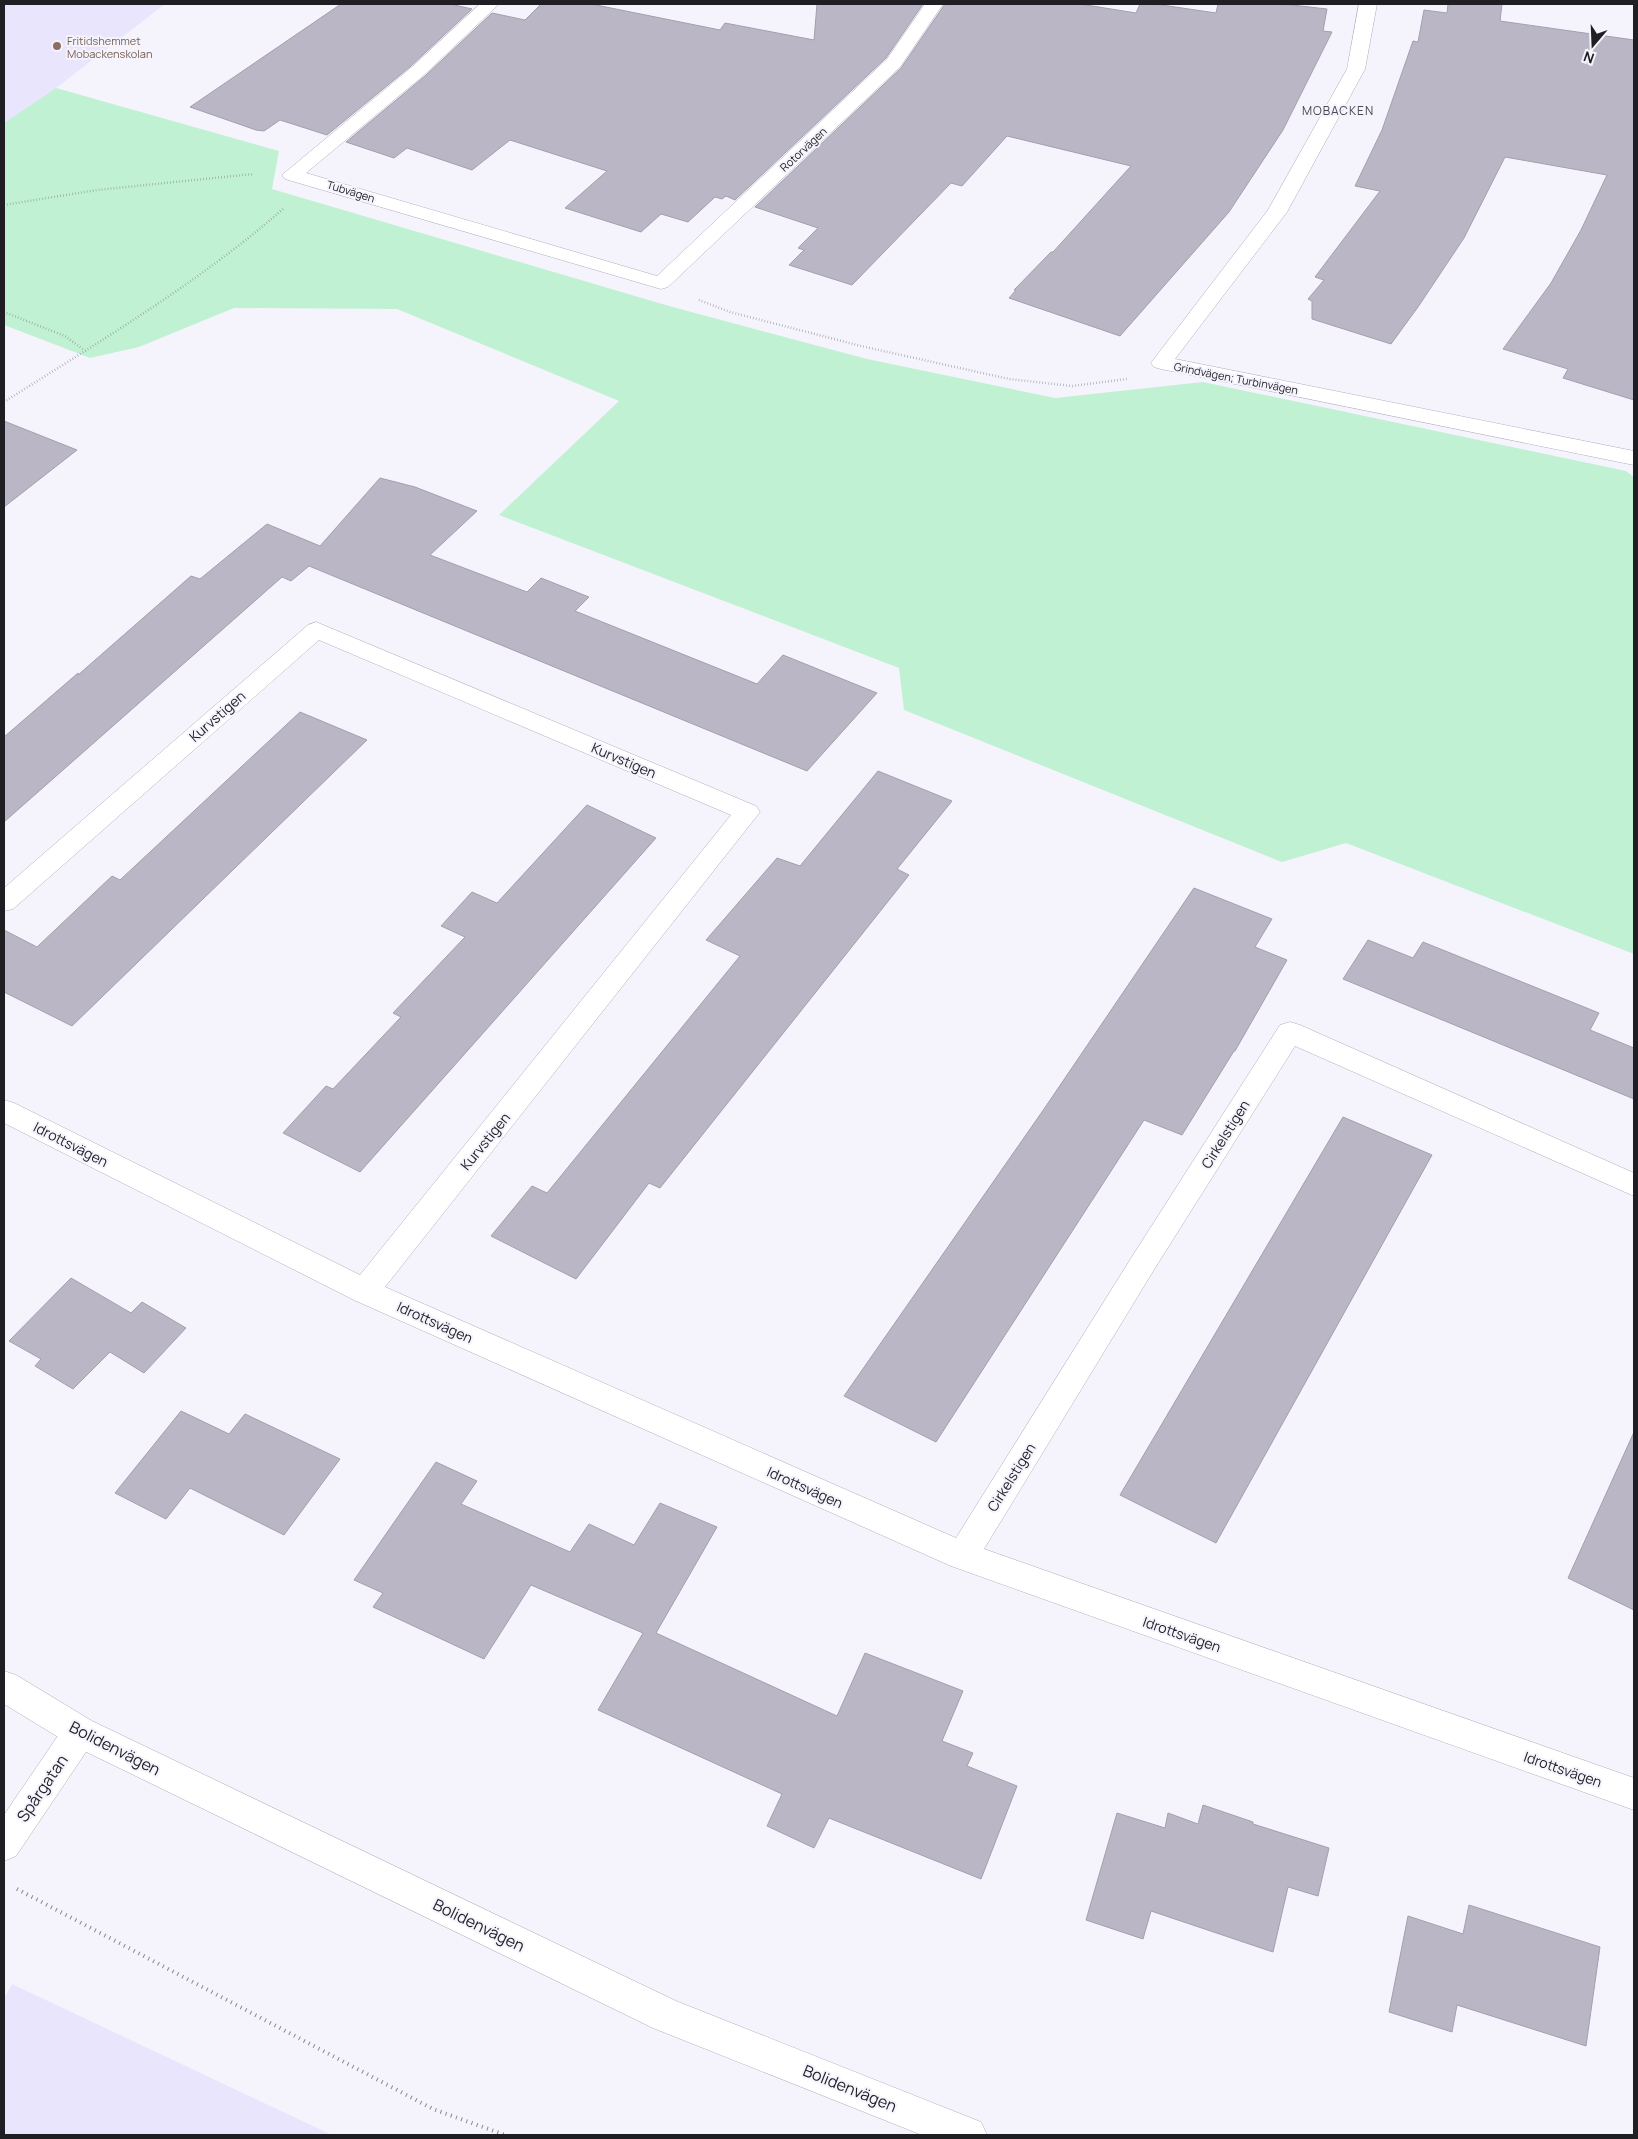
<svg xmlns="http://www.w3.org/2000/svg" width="1638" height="2139" viewBox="0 0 1638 2139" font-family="Manrope,sans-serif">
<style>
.built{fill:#e9e5fc}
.green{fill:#c1f1d3}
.building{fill:#bab6c5;stroke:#a39fae}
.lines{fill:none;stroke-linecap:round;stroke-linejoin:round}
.minor-casing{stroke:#afadbc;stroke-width:1}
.secondary-casing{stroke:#afadbc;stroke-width:1}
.path-far1{stroke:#88878e;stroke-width:2.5;stroke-dasharray:0.5 2.5;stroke-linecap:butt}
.path{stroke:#88878e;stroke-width:4;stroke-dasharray:1 4.5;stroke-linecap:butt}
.minor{fill:#fff;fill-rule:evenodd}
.secondary{fill:#fff;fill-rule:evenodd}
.education-dot{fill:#8d6e63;stroke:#f5f4fd;stroke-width:2}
.labels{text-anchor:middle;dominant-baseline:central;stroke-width:4;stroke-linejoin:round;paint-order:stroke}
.far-education-label{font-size:11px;fill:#785e54;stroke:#f5f4fd;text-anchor:start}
.far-street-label{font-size:11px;fill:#1f1e23;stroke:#f5f4fd}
.far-neighbourhood-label{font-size:12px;letter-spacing:1px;fill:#4a4854;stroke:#f5f4fd}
.street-label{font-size:14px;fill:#1f1e23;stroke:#f5f4fd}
.near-street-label{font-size:16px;fill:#1f1e23;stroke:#f5f4fd}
</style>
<rect width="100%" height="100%" fill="#f5f4fd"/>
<path class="built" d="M4,4H165L56,88L4,123Z
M12,1984L332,2135H4V1998Z"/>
<path class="green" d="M56,88L279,151L272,189L669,306L867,359L1055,398L1203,382L1626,471L1634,477V954L1346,843L1282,862L904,710L899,668L499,515L619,401L397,309L234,308L139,347L90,358L4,325V123Z"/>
<path class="building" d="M341,4H450L472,9L411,66L327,135L280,120L264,131L256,130L190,107Z
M541,4H591L720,30L725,23L814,40L817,4H923L886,58L735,200L726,196L722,199L715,197L688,222L661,214L641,232L565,208L607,171L510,140L472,170L407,148L394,158L346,142L425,76L492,13L525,20Z
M945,4H1080L1136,13L1140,4H1155L1216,13L1218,4H1283L1327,9L1323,31L1332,32L1283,130L1229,212L1120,336L1009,298L1016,290H1014L1051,252H1053L1131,166L1007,136L962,186L951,183L852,285L789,265L804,250L798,248L818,228L755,207L901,68Z
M1448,4H1502L1500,21L1634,40V400L1563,378L1568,369L1503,349L1551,283L1581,230L1607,175L1505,157L1464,238L1418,307L1391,344L1312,319V301L1308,299L1324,280L1315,277L1380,191L1355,186L1382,130L1413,41L1418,42L1424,10L1447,13Z
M4,421L77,450L4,507Z
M380,478L415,487L477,511L430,555L527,592L541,578L589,597L575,611L757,684L783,655L877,693L807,771L309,566L291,581L282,577L4,822V737L78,673V675L191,576L200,579L267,524L320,546Z
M300,712L367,740L72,1026L4,992V930L37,947L112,876L120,880Z
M878,771L952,801L897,869L909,875L660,1188L649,1183L576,1279L491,1236L532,1186L547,1193L740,956L706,940L777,858L800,866Z
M587,805L656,838L360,1172L283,1133L326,1086L333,1089L401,1017L393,1013L465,937L441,926L472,892L497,903Z
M1194,888L1272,919L1255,947L1287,960L1235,1051H1234L1182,1135L1144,1120L936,1442L844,1396L1044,1109Z
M1368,940L1413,958L1423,942L1599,1013L1590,1030L1634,1048V1099L1343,979Z
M1343,1117L1432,1155L1216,1543L1120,1495Z
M71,1278L131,1313L142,1302L186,1328L144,1373L110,1352L73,1389L35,1366L41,1359L9,1341Z
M181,1411L229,1434L245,1414L340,1459L284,1535L190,1488L166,1519L115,1493Z
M1634,1432V1610L1568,1578Z
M436,1462L477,1481L461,1504L570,1552L589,1524L634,1545L660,1503L717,1527L656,1633L837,1716L865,1653L963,1691L942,1741L973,1753L967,1766L1017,1786L981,1879L829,1818L814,1848L767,1826L782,1794L598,1710L643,1633L531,1585L484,1659L373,1607L383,1593L354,1580Z
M1203,1805L1253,1822V1824L1329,1848L1318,1896L1288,1887L1273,1952L1151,1911L1143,1939L1086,1920L1117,1813L1165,1828L1168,1813L1198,1824Z
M1469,1905L1600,1947L1586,2046L1457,2005L1452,2032L1389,2012L1408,1916L1463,1934Z"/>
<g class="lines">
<g class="minor-casing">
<path id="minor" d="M480,4H499L424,75L306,173L657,276L887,59L925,4H943L900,67L668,287L661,289L285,179L282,175L412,67Z
M1359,4H1377L1365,69L1287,212L1175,359L1634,451V465L1161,369L1154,367L1151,363L1268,210L1347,69Z
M316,622L756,806L760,812L385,1287L956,1538L1135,1252L1280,1025L1290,1022L1300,1025L1634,1173V1196L1295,1046L1155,1268L984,1549L1634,1778V1810L951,1566L354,1300L4,1123V1100L14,1103L360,1275L731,815L319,640L13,909L4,911V888L308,625Z
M80,1716L92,1721L97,1732L92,1743L16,1856L4,1861V1815L68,1721Z"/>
</g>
<g class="secondary-casing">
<path id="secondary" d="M4,1671L16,1675L92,1721L676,2001L981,2122L987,2135H922L653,2028L68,1743L4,1704Z"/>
</g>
<path class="path-far1" d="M4,205L97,190L253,174
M699,300L730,312L861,346L1009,379L1072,386L1127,379
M4,312L65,336L84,350
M4,402C100,341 197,284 283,209"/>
<path class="path" d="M17,1889L433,2109L505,2135"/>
<use href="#minor" class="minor"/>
<use href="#secondary" class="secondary"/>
</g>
<circle class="education-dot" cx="57" cy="46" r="5"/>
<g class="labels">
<g class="far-education-label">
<text x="67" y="40">Fritidshemmet<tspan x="67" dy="13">Mobackenskolan</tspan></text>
</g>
<g class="far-street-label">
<text transform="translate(803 149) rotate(-43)">Rotorvägen</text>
<text transform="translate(351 191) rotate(17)">Tubvägen</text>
<text transform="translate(1236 378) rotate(11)">Grindvägen; Turbinvägen</text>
</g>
<g class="far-neighbourhood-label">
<text x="1338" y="110">MOBACKEN</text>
</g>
<g class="street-label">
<text transform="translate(217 716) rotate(-41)">Kurvstigen</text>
<text transform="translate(624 760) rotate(23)">Kurvstigen</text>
<text transform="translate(1225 1134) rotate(-58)">Cirkelstigen</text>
<text transform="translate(485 1141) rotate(-51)">Kurvstigen</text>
<text transform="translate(71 1144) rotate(27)">Idrottsvägen</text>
<text transform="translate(435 1322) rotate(24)">Idrottsvägen</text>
<text transform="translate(1011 1477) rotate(-58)">Cirkelstigen</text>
<text transform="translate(805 1487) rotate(24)">Idrottsvägen</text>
<text transform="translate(1182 1634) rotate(19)">Idrottsvägen</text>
<text transform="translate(1563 1769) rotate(19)">Idrottsvägen</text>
</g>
<g class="near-street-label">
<text transform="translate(115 1748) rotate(27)">Bolidenvägen</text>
<text transform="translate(42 1788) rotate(-56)">Spårgatan</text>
<text transform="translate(479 1925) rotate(26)">Bolidenvägen</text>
<text transform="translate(850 2088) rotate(22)">Bolidenvägen</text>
</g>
</g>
<rect width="1638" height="2139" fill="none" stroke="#1f1e23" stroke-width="10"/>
<g transform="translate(1593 45) rotate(199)" stroke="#f5f4fd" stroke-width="4" paint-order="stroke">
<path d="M0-4L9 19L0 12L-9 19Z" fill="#1f1e23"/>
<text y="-8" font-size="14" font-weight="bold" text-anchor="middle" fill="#1f1e23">N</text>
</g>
</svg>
